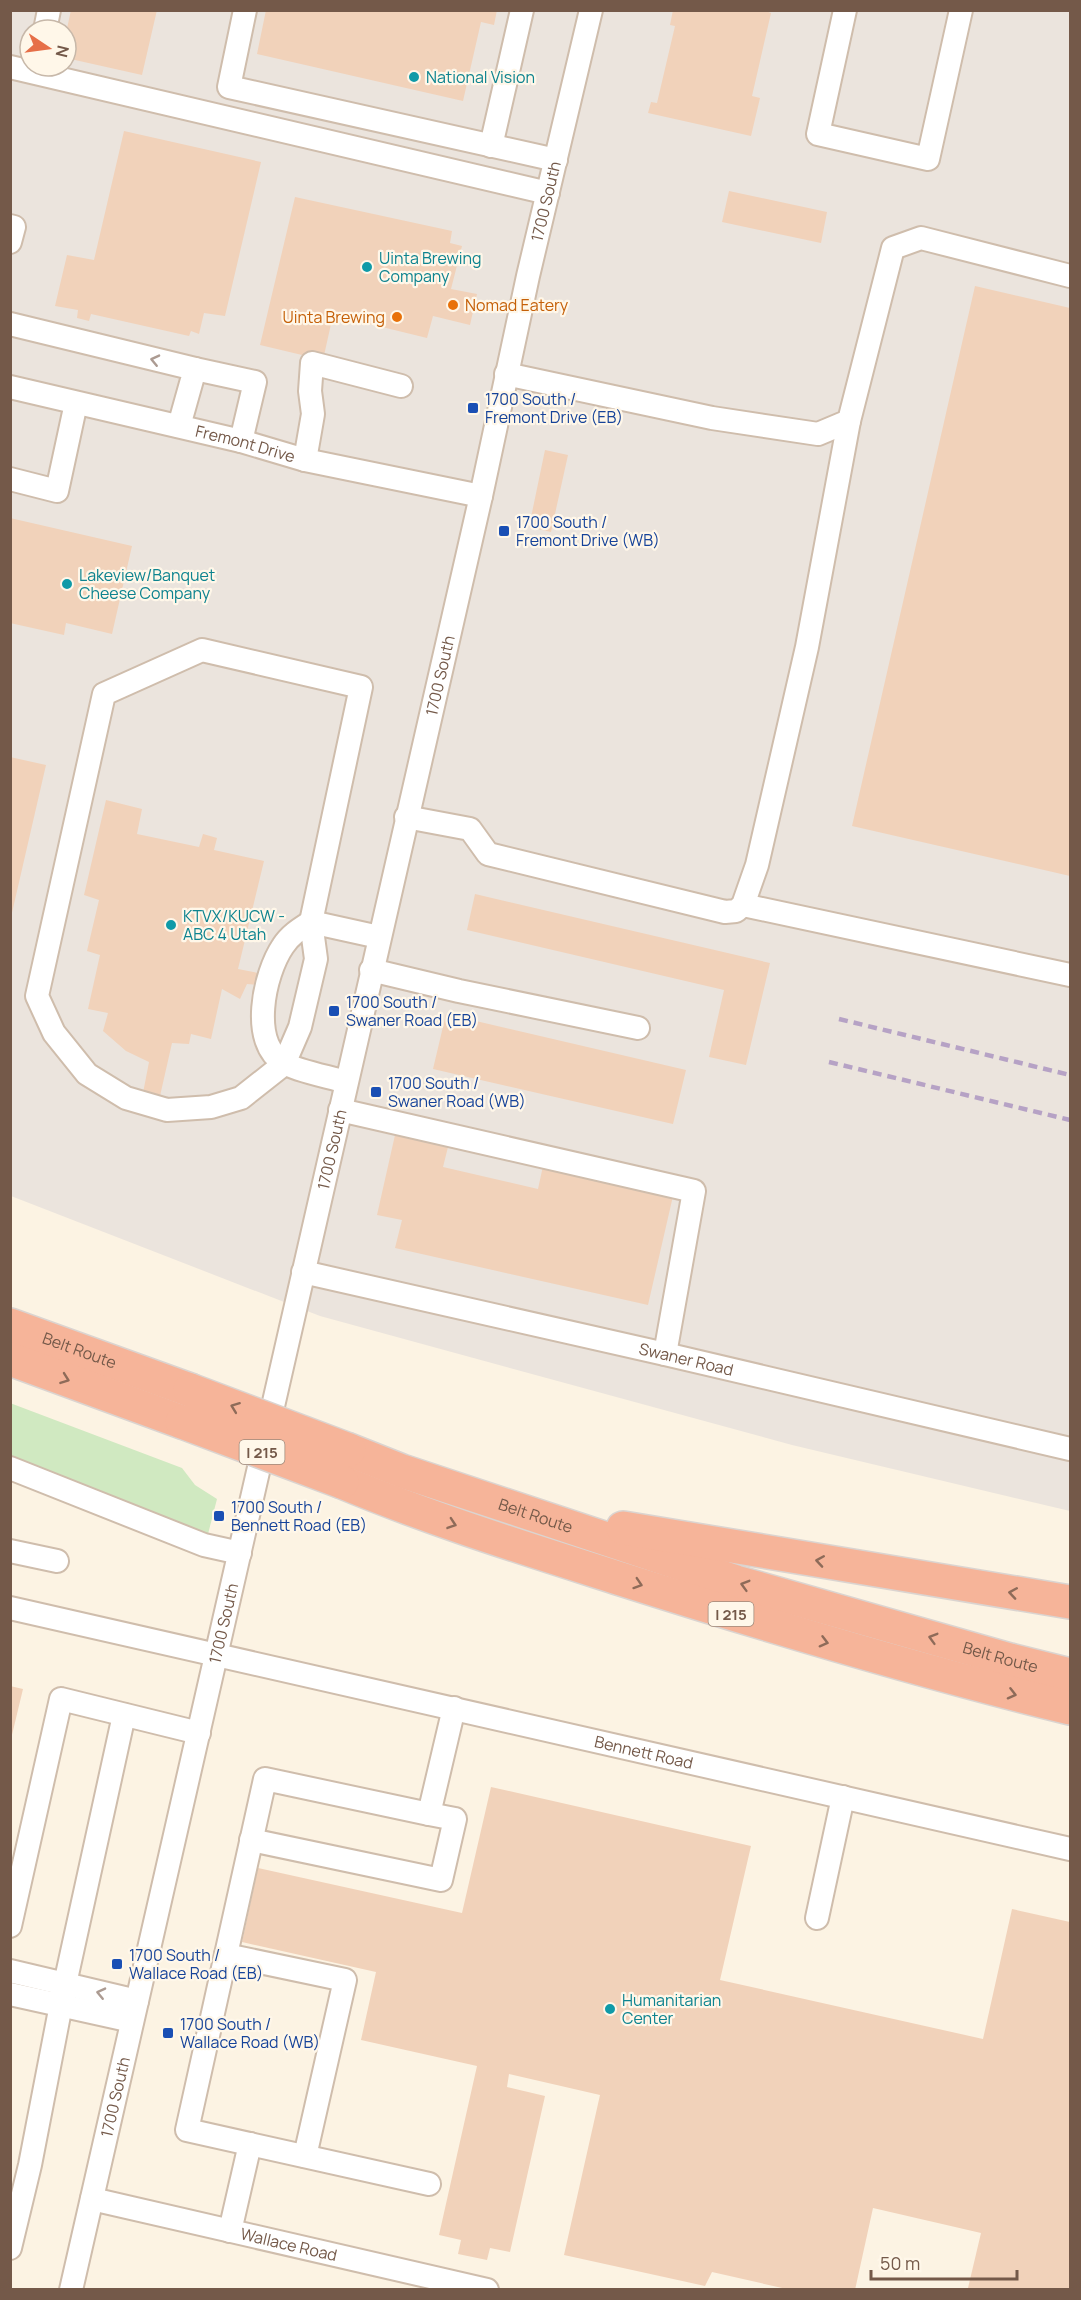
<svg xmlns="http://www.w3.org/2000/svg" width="1081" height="2300" viewBox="0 0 1081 2300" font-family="Manrope,sans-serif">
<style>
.industrial{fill:#ebe4dd;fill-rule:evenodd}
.green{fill:#d0e9c1}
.building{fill:#f1d2ba}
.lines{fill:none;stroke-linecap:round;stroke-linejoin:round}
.minor-casing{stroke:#cfbdac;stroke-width:26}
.highway-casing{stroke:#dbd4d0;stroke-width:36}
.minor{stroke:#fff;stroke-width:22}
.highway{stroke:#f6b499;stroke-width:33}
.rail{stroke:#b6a2c5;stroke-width:4.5;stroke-dasharray:9 6;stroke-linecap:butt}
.highway-bridge-casing{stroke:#dbd4d0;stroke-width:36;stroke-linecap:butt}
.highway-bridge{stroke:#f6b499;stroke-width:33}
.oneway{stroke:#ac9b92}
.oneway2{stroke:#8e6b59}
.culture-dot{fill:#0f9aa8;stroke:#fff7e9;stroke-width:2}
.food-dot{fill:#e8710a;stroke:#fff7e9;stroke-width:2}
.transit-dot{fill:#1a4fb4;stroke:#fff7e9;stroke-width:2}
.labels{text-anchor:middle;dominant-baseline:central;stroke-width:4.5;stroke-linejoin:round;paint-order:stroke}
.shield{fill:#fff7e9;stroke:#9e8879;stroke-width:1.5}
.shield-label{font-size:15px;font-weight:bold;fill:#745949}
.culture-label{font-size:16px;fill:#0d838f;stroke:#fff7e9;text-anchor:start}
.street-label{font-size:16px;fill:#745949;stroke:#fff7e9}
.food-label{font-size:16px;fill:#c56008;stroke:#fff7e9;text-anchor:start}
.transit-label{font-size:16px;fill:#164399;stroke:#fff7e9;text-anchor:start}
</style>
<rect width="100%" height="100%" fill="#fcf3e3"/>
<path class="industrial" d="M10,11H1070V1511L792,1445L320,1316L11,1196ZM30,30H66V66H30Z"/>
<path class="green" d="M10,1403L182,1468L195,1485L217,1499L208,1534L11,1457Z"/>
<path class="building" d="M71,10H157L142,75L66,58V33Z
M266,10H497L494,25L481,22L463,101L257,54Z
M673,10H763L771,13L752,96L760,98L751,136L648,113L651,102L657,103L675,26L670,25Z
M124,131L261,162L225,316L204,313L199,334L191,331L189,336L91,314L89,321L77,318L78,310L55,306L67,255L94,260Z
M729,191L827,212L821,243L722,222Z
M295,197L452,231L450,243L462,246L451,289L477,294L470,325L433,316L427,338L333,315L323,360L260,345Z
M975,286L1070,308V876L852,826Z
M545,450L568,455L551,532L529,527Z
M10,518L132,546L112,634L66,623L64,635L10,623Z
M10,757L46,765L11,917H10Z
M106,800L142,809L137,834L199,847L203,834L217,838L214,850L264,861L238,969L263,974L260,985L247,984L240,999L222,989L211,1039L191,1034L189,1044L172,1043L160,1096L143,1093L149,1062L126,1051L103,1031L108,1013L88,1009L100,955L87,951L99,900L84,895Z
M475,894L770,963L746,1065L709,1057L724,990L467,930Z
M446,1014L686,1070L673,1124L433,1069Z
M395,1135L448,1147L443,1167L538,1189L543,1166L673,1196L648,1305L395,1248L402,1220L377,1215Z
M10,1686L23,1689L11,1739H10Z
M491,1787L751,1846L720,1980L983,2039L1012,1909L1070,1922V2290L968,2288L981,2233L873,2208L855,2290H791L712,2272L705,2286L564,2255L600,2095L509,2074L507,2087L545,2096L510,2252L490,2248L487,2260L458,2254L461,2240L439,2235L477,2066L361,2040L376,1972L242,1942L258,1868L462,1913Z"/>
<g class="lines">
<g class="minor-casing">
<g id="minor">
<path d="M245,10L229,87L556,160"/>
<path d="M845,10L818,134L928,159L961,10"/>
<path d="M45,30L49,10"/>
<path d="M10,67L548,193"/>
<path d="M491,146L522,10"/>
<path d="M10,226L14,227L10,242"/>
<path d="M10,324L195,369L179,426"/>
<path d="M195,369L255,382L241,441"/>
<path d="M506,374L712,418L818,434L849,421L893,248L921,238L1070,276"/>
<path id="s1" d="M10,387L241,441L305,460L481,496"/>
<path d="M305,460L313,414L310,391L312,363L401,386"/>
<path d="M10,479L57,491L76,403"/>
<path d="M202,650L361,687L311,922L316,959L300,1027L284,1064L241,1098L211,1107L167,1110L126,1098L87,1074L54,1033L37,996L104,694Z"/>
<path d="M406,817L470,829L488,854L725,912L736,911L743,905L757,865L807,647L849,421"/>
<path d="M743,905L1070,975"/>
<path d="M371,970L459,991L638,1028"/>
<path d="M346,1082C330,1077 297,1071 284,1063C249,1043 264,974 283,946C290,935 300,929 311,922L379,937"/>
<path d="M340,1110L694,1191L665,1354"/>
<path id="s2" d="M303,1272L665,1354L1070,1449"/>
<path d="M10,1468L204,1545L240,1553"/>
<path d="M10,1551L57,1561"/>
<path id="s3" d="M10,1608L1070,1849"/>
<path d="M251,1840L441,1880L455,1819L429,1814"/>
<path d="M817,1918L843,1797"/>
<path d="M10,1926L61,1699L199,1733"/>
<path d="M226,1955L345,1980L305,2156"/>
<path d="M10,1971L137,2001"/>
<path d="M10,1994L132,2021"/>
<path d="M429,2184L187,2130L265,1779L429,1814L454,1708"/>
<path id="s4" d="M92,2199L487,2290"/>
<path d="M230,2231L250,2144"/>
<path d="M10,2248L30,2165L65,1984L124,1715"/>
<path id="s5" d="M71,2290L481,496L528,276L591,10"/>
</g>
</g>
<g class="highway-casing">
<g id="highway">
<path id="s6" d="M10,1325L190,1390"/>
<path d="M10,1359L182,1422"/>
<path id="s7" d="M349,1450L402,1471L736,1582L1010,1660L1070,1675"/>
<path d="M342,1482C433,1520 527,1549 621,1579C769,1626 919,1671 1070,1708"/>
<path d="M623,1528L1070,1602"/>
</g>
</g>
<use href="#minor" class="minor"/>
<use href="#highway" class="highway"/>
<path class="rail" d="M839,1019L1070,1075
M829,1062L1070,1120"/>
<g class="highway-bridge-casing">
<path id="highway-bridge" d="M190,1390L349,1450
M182,1422L342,1482"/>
</g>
<use href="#highway-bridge" class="highway-bridge"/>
</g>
<defs><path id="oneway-chevron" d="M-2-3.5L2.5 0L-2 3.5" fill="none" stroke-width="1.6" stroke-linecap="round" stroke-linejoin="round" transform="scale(1.5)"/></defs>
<g class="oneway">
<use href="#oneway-chevron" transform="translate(155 360) rotate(-167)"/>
<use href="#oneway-chevron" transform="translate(101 1993) rotate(-167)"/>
</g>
<g class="oneway2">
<use href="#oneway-chevron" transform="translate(65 1379) rotate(20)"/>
<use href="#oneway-chevron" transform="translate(235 1407) rotate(-159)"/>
<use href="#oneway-chevron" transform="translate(452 1524) rotate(19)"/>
<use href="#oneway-chevron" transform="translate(820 1561) rotate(-171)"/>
<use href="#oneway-chevron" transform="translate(638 1584) rotate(18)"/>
<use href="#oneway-chevron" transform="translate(745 1585) rotate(-164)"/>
<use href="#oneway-chevron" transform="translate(1013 1593) rotate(-171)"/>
<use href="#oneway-chevron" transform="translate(933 1638) rotate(-164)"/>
<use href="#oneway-chevron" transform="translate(824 1642) rotate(15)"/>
<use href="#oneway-chevron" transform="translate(1012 1694) rotate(14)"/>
</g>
<g class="culture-dot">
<circle cx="414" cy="77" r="6"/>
<circle cx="367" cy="267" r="6"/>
<circle cx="67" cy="584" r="6"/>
<circle cx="171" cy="925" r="6"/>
<circle cx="610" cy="2009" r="6"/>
</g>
<g class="food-dot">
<circle cx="453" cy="305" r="6"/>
<circle cx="397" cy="317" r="6"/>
</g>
<g class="transit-dot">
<rect x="467" y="402" width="12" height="12" rx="3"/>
<rect x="498" y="525" width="12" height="12" rx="3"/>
<rect x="328" y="1005" width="12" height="12" rx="3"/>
<rect x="370" y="1086" width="12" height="12" rx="3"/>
<rect x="213" y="1510" width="12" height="12" rx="3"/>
<rect x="111" y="1958" width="12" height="12" rx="3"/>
<rect x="162" y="2027" width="12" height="12" rx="3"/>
</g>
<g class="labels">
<g class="shield">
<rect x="239.5" y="1440" width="45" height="24" rx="4.5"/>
<rect x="708.5" y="1602" width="45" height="24" rx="4.5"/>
</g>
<g class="shield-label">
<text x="262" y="1452">I 215</text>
<text x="731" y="1614">I 215</text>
</g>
<g class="culture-label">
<text x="426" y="77">National Vision</text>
<text x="379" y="258">Uinta Brewing<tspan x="379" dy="18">Company</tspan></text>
<text x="79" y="575">Lakeview/Banquet<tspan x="79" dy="18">Cheese Company</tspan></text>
<text x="183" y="916">KTVX/KUCW -<tspan x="183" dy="18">ABC 4 Utah</tspan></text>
<text x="622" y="2000">Humanitarian<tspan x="622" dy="18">Center</tspan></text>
</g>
<g class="street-label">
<text stroke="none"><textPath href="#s5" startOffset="2142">1700 South</textPath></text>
<text stroke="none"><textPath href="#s1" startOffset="242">Fremont Drive</textPath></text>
<text stroke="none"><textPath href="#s5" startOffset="1656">1700 South</textPath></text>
<text stroke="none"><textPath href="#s5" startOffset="1170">1700 South</textPath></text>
<text stroke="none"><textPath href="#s6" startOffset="74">Belt Route</textPath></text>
<text stroke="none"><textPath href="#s2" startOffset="393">Swaner Road</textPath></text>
<text stroke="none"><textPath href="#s7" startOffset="198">Belt Route</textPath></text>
<text stroke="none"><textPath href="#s5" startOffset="684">1700 South</textPath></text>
<text stroke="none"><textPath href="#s7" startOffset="684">Belt Route</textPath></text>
<text stroke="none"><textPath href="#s3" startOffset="650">Bennett Road</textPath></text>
<text stroke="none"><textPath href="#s5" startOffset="198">1700 South</textPath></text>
<text stroke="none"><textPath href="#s4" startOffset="202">Wallace Road</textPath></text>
</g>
<g class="food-label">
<text x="465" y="305">Nomad Eatery</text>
<text x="385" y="317" text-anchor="end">Uinta Brewing</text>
</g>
<g class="transit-label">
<text x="485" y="399">1700 South /<tspan x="485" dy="18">Fremont Drive (EB)</tspan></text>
<text x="516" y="522">1700 South /<tspan x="516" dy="18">Fremont Drive (WB)</tspan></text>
<text x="346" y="1002">1700 South /<tspan x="346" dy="18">Swaner Road (EB)</tspan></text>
<text x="388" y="1083">1700 South /<tspan x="388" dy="18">Swaner Road (WB)</tspan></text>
<text x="231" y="1507">1700 South /<tspan x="231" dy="18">Bennett Road (EB)</tspan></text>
<text x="129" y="1955">1700 South /<tspan x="129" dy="18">Wallace Road (EB)</tspan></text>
<text x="180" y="2024">1700 South /<tspan x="180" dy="18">Wallace Road (WB)</tspan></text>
</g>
</g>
<rect width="1081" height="2300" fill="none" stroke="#745949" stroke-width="24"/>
<g transform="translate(48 48) rotate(103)"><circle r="28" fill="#fff7e9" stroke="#c7b8a9" stroke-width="1.5"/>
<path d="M0-4.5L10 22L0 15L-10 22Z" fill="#e66f48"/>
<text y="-9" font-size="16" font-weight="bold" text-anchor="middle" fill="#745949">N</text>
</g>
<path d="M871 2270v9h146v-9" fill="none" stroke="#745949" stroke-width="3"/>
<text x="880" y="2270" font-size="18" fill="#745949" stroke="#fff7e9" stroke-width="4.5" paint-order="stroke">50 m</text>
</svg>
